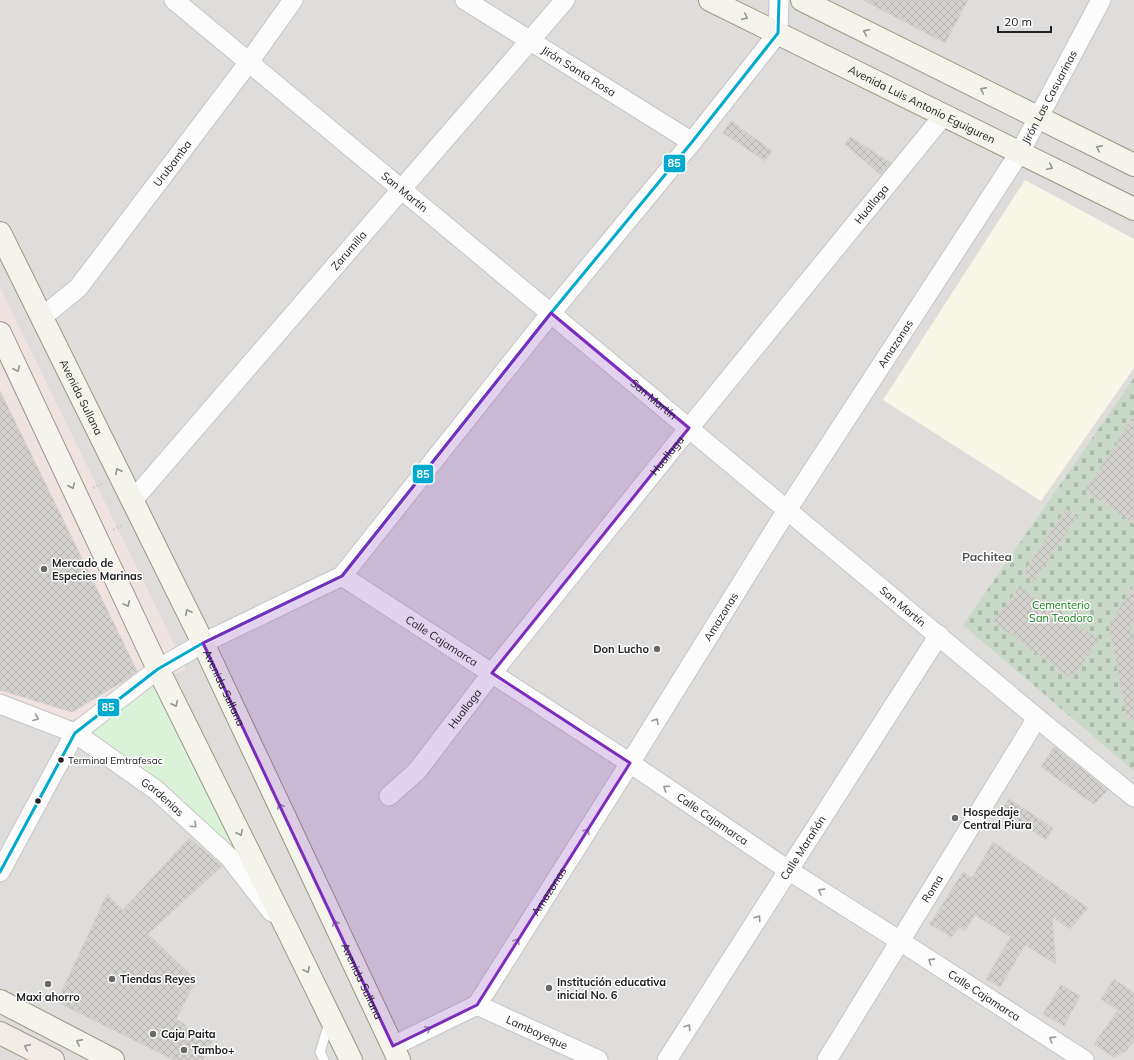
<svg xmlns="http://www.w3.org/2000/svg" width="1134" height="1060" viewBox="0 0 1134 1060" font-family="Mulish,sans-serif">
<style>
.residential{fill:#dedddb}
.commercial{fill:#f0e2e1}
.education{fill:#f7f6e7}
.cemetery{fill:url(#cemetery-stones)}
.park{fill:#daf3d8}
.building{fill:url(#building-cross-hatch);stroke:#d2cfcc}
.lines{fill:none;stroke-linecap:round;stroke-linejoin:round}
.service-casing{stroke:#c6c5c4;stroke-width:11}
.minor-casing{stroke:#c6c5c4;stroke-width:21}
.secondary-casing{stroke:#989982;stroke-width:24}
.primary-casing{stroke:#a69a86;stroke-width:24}
.path{stroke:#d7cac9;stroke-width:2.5;stroke-dasharray:2 2;stroke-linecap:butt}
.service{stroke:#fdfcfc;stroke-width:9}
.minor{stroke:#fdfcfc;stroke-width:19}
.secondary{stroke:#f4f4ed;stroke-width:22}
.primary{stroke:#f2ece7;stroke-width:22}
.bus-1-casing{stroke:#fff;stroke-width:6}
.bus-1{stroke:#00a9ce;stroke-width:3}
.oneway{stroke:#959591}
.oneway2{stroke:#9a9999}
.oneway3{stroke:#94918e}
.marked{fill:#7b2cbf;fill-opacity:0.2;stroke:#7b2cbf;stroke-width:3;stroke-linejoin:round}
.poi-dot{fill:#696867;stroke:#fff;stroke-width:1.5}
.bus-dot{fill:#212121;stroke:#fff;stroke-width:1.5}
.labels{text-anchor:middle;dominant-baseline:central;stroke-width:3;stroke-linejoin:round;paint-order:stroke}
.bus-label{font-size:10px;fill:#212121;stroke:#fff;text-anchor:start}
.street-label{font-size:11px;fill:#212121;stroke:#fff}
.poi-label{font-size:11px;font-weight:bold;fill:#212121;stroke:#fff;text-anchor:start}
.park-label{font-size:11px;fill:#0f7f14;stroke:#fff}
.neighbourhood-label{font-size:12px;font-weight:bold;fill:#545454;stroke:#fff}
.line-badge{stroke:#fff;stroke-width:1.5}
.badge-label{font-size:11px;text-anchor:middle;font-weight:bold;fill:#fff}
</style>
<defs>
<pattern id="cemetery-stones" width="16" height="16" patternUnits="userSpaceOnUse"><rect width="16" height="16" fill="#c9d9c8"/><path d="M2 7V4a2 2 0 0 1 4 0v3zM10 15v-3a2 2 0 0 1 4 0v3z" fill="#acbaac"/></pattern>
<pattern id="building-cross-hatch" width="8" height="8" patternUnits="userSpaceOnUse"><rect width="8" height="8" fill="#d4d2cf"/><path d="M0 0l8 8M0 8l8-8" fill="none" stroke="#b6b4b1"/></pattern>
</defs>
<rect width="100%" height="100%" fill="#efedea"/>
<path class="residential" d="M0,0H1134V1060H0V705L186,669L0,288Z"/>
<path class="commercial" d="M0,288L186,669L72,720L0,705Z"/>
<path class="education" d="M1025,180L1134,239V368L1041,501L883,400Z"/>
<path class="cemetery" d="M1134,378V771L963,625Z"/>
<path class="park" d="M158,669L290,935L229,857L75,733Z"/>
<path class="building" d="M863,0H968L945,43Z
M731,121L772,151L765,161L723,133Z
M850,137L891,163L881,175L845,144Z
M0,391L137,671L127,679L72,712L0,690Z
M1134,416V524L1085,490L1118,441L1117,440Z
M1066,509L1077,517L1034,581L1023,573Z
M1134,585V625L1131,629L1134,642V718L1127,719L1109,625Z
M1019,587L1099,639L1072,679L993,622L1003,608L1004,609Z
M1055,747L1108,790L1094,804L1041,767L1053,748Z
M1009,799L1053,828L1046,840L1001,810Z
M189,838L222,866L148,934L196,980L176,1019L186,1025L185,1027L213,1040L203,1060H174L57,1002L107,894L123,910Z
M993,842L1088,908L1070,929L1052,917L1056,964L1025,945L1000,987L986,979L1011,937L975,915L965,931L959,927L952,937L930,924L963,872L972,878Z
M1114,979L1134,993V1041L1126,1051L1114,1057L1094,1044L1118,1010L1101,999Z
M1061,985L1080,996L1064,1026L1043,1014Z"/>
<g class="lines">
<g class="service-casing">
<path id="service" d="M324,1060L320,1052L329,1023"/>
</g>
<g class="minor-casing">
<g id="minor">
<path id="s1" d="M174,0L1037,718L1134,797"/>
<path id="s2" d="M465,0L692,142"/>
<path id="s3" d="M41,318L78,288L249,62L293,0"/>
<path id="s4" d="M133,500L565,0"/>
<path id="s5" d="M342,576L630,763L788,870L900,941L1084,1060"/>
<path id="s6" d="M0,704L75,733L156,790L229,857L272,912"/>
<path id="s7" d="M389,796L417,771L492,673L689,428L944,115"/>
<path d="M0,872L75,733L158,669L203,643L342,576L551,313L692,142L778,33L779,0"/>
<path id="s8" d="M477,1005L598,1060"/>
<path id="s9" d="M393,1046L477,1005L630,763L787,510L1020,152L1101,0"/>
<path id="s10" d="M667,1060L939,635"/>
<path id="s11" d="M827,1060L1037,718"/>
</g>
</g>
<g class="secondary-casing">
<g id="secondary">
<path id="s12" d="M710,0L1134,209"/>
<path d="M802,0L1134,165"/>
<path id="s13" d="M0,233L203,643L399,1060"/>
<path d="M0,333L158,669L290,935L351,1060"/>
<path d="M0,1001L113,1060"/>
</g>
</g>
<g class="primary-casing">
<path id="primary" d="M0,1033L53,1060"/>
</g>
<path class="path" d="M93,488L103,483
M113,530L123,525"/>
<use href="#service" class="service"/>
<use href="#minor" class="minor"/>
<use href="#secondary" class="secondary"/>
<use href="#primary" class="primary"/>
<g class="bus-1-casing">
<path id="bus-1" d="M0,872L75,733L158,669L203,643L342,576L551,313L692,142L778,33L779,0"/>
</g>
<use href="#bus-1" class="bus-1"/>
</g>
<defs><path id="oneway-chevron" d="M-2-3.5L2.5 0L-2 3.5" fill="none" stroke-width="1.6" stroke-linecap="round" stroke-linejoin="round"/></defs>
<g class="oneway">
<use href="#oneway-chevron" transform="translate(745 17) rotate(26)"/>
<use href="#oneway-chevron" transform="translate(866 32) rotate(-154)"/>
<use href="#oneway-chevron" transform="translate(983 90) rotate(-154)"/>
<use href="#oneway-chevron" transform="translate(1099 148) rotate(-154)"/>
<use href="#oneway-chevron" transform="translate(1050 167) rotate(26)"/>
<use href="#oneway-chevron" transform="translate(17 369) rotate(65)"/>
<use href="#oneway-chevron" transform="translate(118 471) rotate(-117)"/>
<use href="#oneway-chevron" transform="translate(72 486) rotate(65)"/>
<use href="#oneway-chevron" transform="translate(127 604) rotate(65)"/>
<use href="#oneway-chevron" transform="translate(188 612) rotate(-116)"/>
<use href="#oneway-chevron" transform="translate(175 704) rotate(64)"/>
<use href="#oneway-chevron" transform="translate(280 806) rotate(-115)"/>
<use href="#oneway-chevron" transform="translate(240 833) rotate(64)"/>
<use href="#oneway-chevron" transform="translate(335 923) rotate(-115)"/>
<use href="#oneway-chevron" transform="translate(307 970) rotate(64)"/>
<use href="#oneway-chevron" transform="translate(79 1042) rotate(-153)"/>
</g>
<g class="oneway2">
<use href="#oneway-chevron" transform="translate(36 718) rotate(21)"/>
<use href="#oneway-chevron" transform="translate(656 721) rotate(-58)"/>
<use href="#oneway-chevron" transform="translate(666 788) rotate(-146)"/>
<use href="#oneway-chevron" transform="translate(194 825) rotate(43)"/>
<use href="#oneway-chevron" transform="translate(587 831) rotate(-58)"/>
<use href="#oneway-chevron" transform="translate(821 891) rotate(-148)"/>
<use href="#oneway-chevron" transform="translate(758 918) rotate(-57)"/>
<use href="#oneway-chevron" transform="translate(517 941) rotate(-58)"/>
<use href="#oneway-chevron" transform="translate(931 961) rotate(-147)"/>
<use href="#oneway-chevron" transform="translate(688 1027) rotate(-57)"/>
<use href="#oneway-chevron" transform="translate(428 1029) rotate(-26)"/>
<use href="#oneway-chevron" transform="translate(1052 1039) rotate(-147)"/>
</g>
<use class="oneway3" href="#oneway-chevron" transform="translate(27 1047) rotate(-153)"/>
<path class="marked" d="M551,313L689,428L492,673L630,763L477,1005L393,1046L203,643L342,576Z"/>
<g class="poi-dot">
<circle cx="44" cy="569" r="4"/>
<circle cx="657" cy="649" r="4"/>
<circle cx="955" cy="818" r="4"/>
<circle cx="112" cy="979" r="4"/>
<circle cx="48" cy="984" r="4"/>
<circle cx="549" cy="988" r="4"/>
<circle cx="153" cy="1034" r="4"/>
<circle cx="184" cy="1050" r="4"/>
</g>
<g class="bus-dot">
<circle cx="61" cy="760" r="3.5"/>
<circle cx="38" cy="801" r="3.5"/>
</g>
<g class="labels">
<g class="bus-label">
<text x="68" y="760">Terminal Emtrafesac</text>
</g>
<g class="street-label">
<text stroke="none"><textPath href="#s2" startOffset="134">Jirón Santa Rosa</textPath></text>
<text stroke="none"><textPath href="#s9" startOffset="1167">Jirón Las Casuarinas</textPath></text>
<text stroke="none"><textPath href="#s12" startOffset="236">Avenida Luis Antonio Eguiguren</textPath></text>
<text stroke="none"><textPath href="#s3" startOffset="204">Urubamba</textPath></text>
<text stroke="none"><textPath href="#s1" startOffset="300">San Martín</textPath></text>
<text stroke="none"><textPath href="#s7" startOffset="764">Huallaga</textPath></text>
<text stroke="none"><textPath href="#s4" startOffset="330">Zarumilla</textPath></text>
<text stroke="none"><textPath href="#s9" startOffset="876">Amazonas</textPath></text>
<text stroke="none"><textPath href="#s13" startOffset="183">Avenida Sullana</textPath></text>
<text stroke="none"><textPath href="#s1" startOffset="624">San Martín</textPath></text>
<text stroke="none"><textPath href="#s7" startOffset="440">Huallaga</textPath></text>
<text stroke="none"><textPath href="#s1" startOffset="948">San Martín</textPath></text>
<text stroke="none"><textPath href="#s9" startOffset="552">Amazonas</textPath></text>
<text stroke="none"><textPath href="#s5" startOffset="119">Calle Cajamarca</textPath></text>
<text stroke="none"><textPath href="#s13" startOffset="507">Avenida Sullana</textPath></text>
<text stroke="none"><textPath href="#s7" startOffset="116">Huallaga</textPath></text>
<text stroke="none"><textPath href="#s6" startOffset="189">Gardenias</textPath></text>
<text stroke="none"><textPath href="#s5" startOffset="443">Calle Cajamarca</textPath></text>
<text stroke="none"><textPath href="#s10" startOffset="252">Calle Marañón</textPath></text>
<text stroke="none"><textPath href="#s11" startOffset="201">Roma</textPath></text>
<text stroke="none"><textPath href="#s9" startOffset="228">Amazonas</textPath></text>
<text stroke="none"><textPath href="#s13" startOffset="831">Avenida Sullana</textPath></text>
<text stroke="none"><textPath href="#s5" startOffset="767">Calle Cajamarca</textPath></text>
<text stroke="none"><textPath href="#s8" startOffset="66">Lambayeque</textPath></text>
</g>
<g class="poi-label">
<text x="52" y="563">Mercado de<tspan x="52" dy="13">Especies Marinas</tspan></text>
<text x="649" y="649" text-anchor="end">Don Lucho</text>
<text x="963" y="812">Hospedaje<tspan x="963" dy="13">Central Piura</tspan></text>
<text x="120" y="979">Tiendas Reyes</text>
<text x="557" y="982">Institución educativa<tspan x="557" dy="13">inicial No. 6</tspan></text>
<text x="48" y="997" text-anchor="middle">Maxi ahorro</text>
<text x="161" y="1034">Caja Paita</text>
<text x="192" y="1050">Tambo+</text>
</g>
<g class="park-label">
<text x="1061" y="605">Cementerio<tspan x="1061" dy="13">San Teodoro</tspan></text>
</g>
<g class="neighbourhood-label">
<text x="987" y="556">Pachitea</text>
</g>
</g>
<g class="line-badge">
<rect x="663" y="154" width="23" height="19" rx="4" fill="#00a9ce"/>
<rect x="412" y="464" width="22" height="20" rx="4" fill="#00a9ce"/>
<rect x="97" y="698" width="23" height="19" rx="4" fill="#00a9ce"/>
</g>
<g class="badge-label">
<text x="674" y="167">85</text>
<text x="423" y="478">85</text>
<text x="108" y="711">85</text>
</g>
<path d="M998 26v6h53v-6" fill="none" stroke="#212121" stroke-width="2"/>
<text x="1004" y="26" font-size="12" fill="#212121" stroke="#ffffff" stroke-width="3" paint-order="stroke">20 m</text>
</svg>
